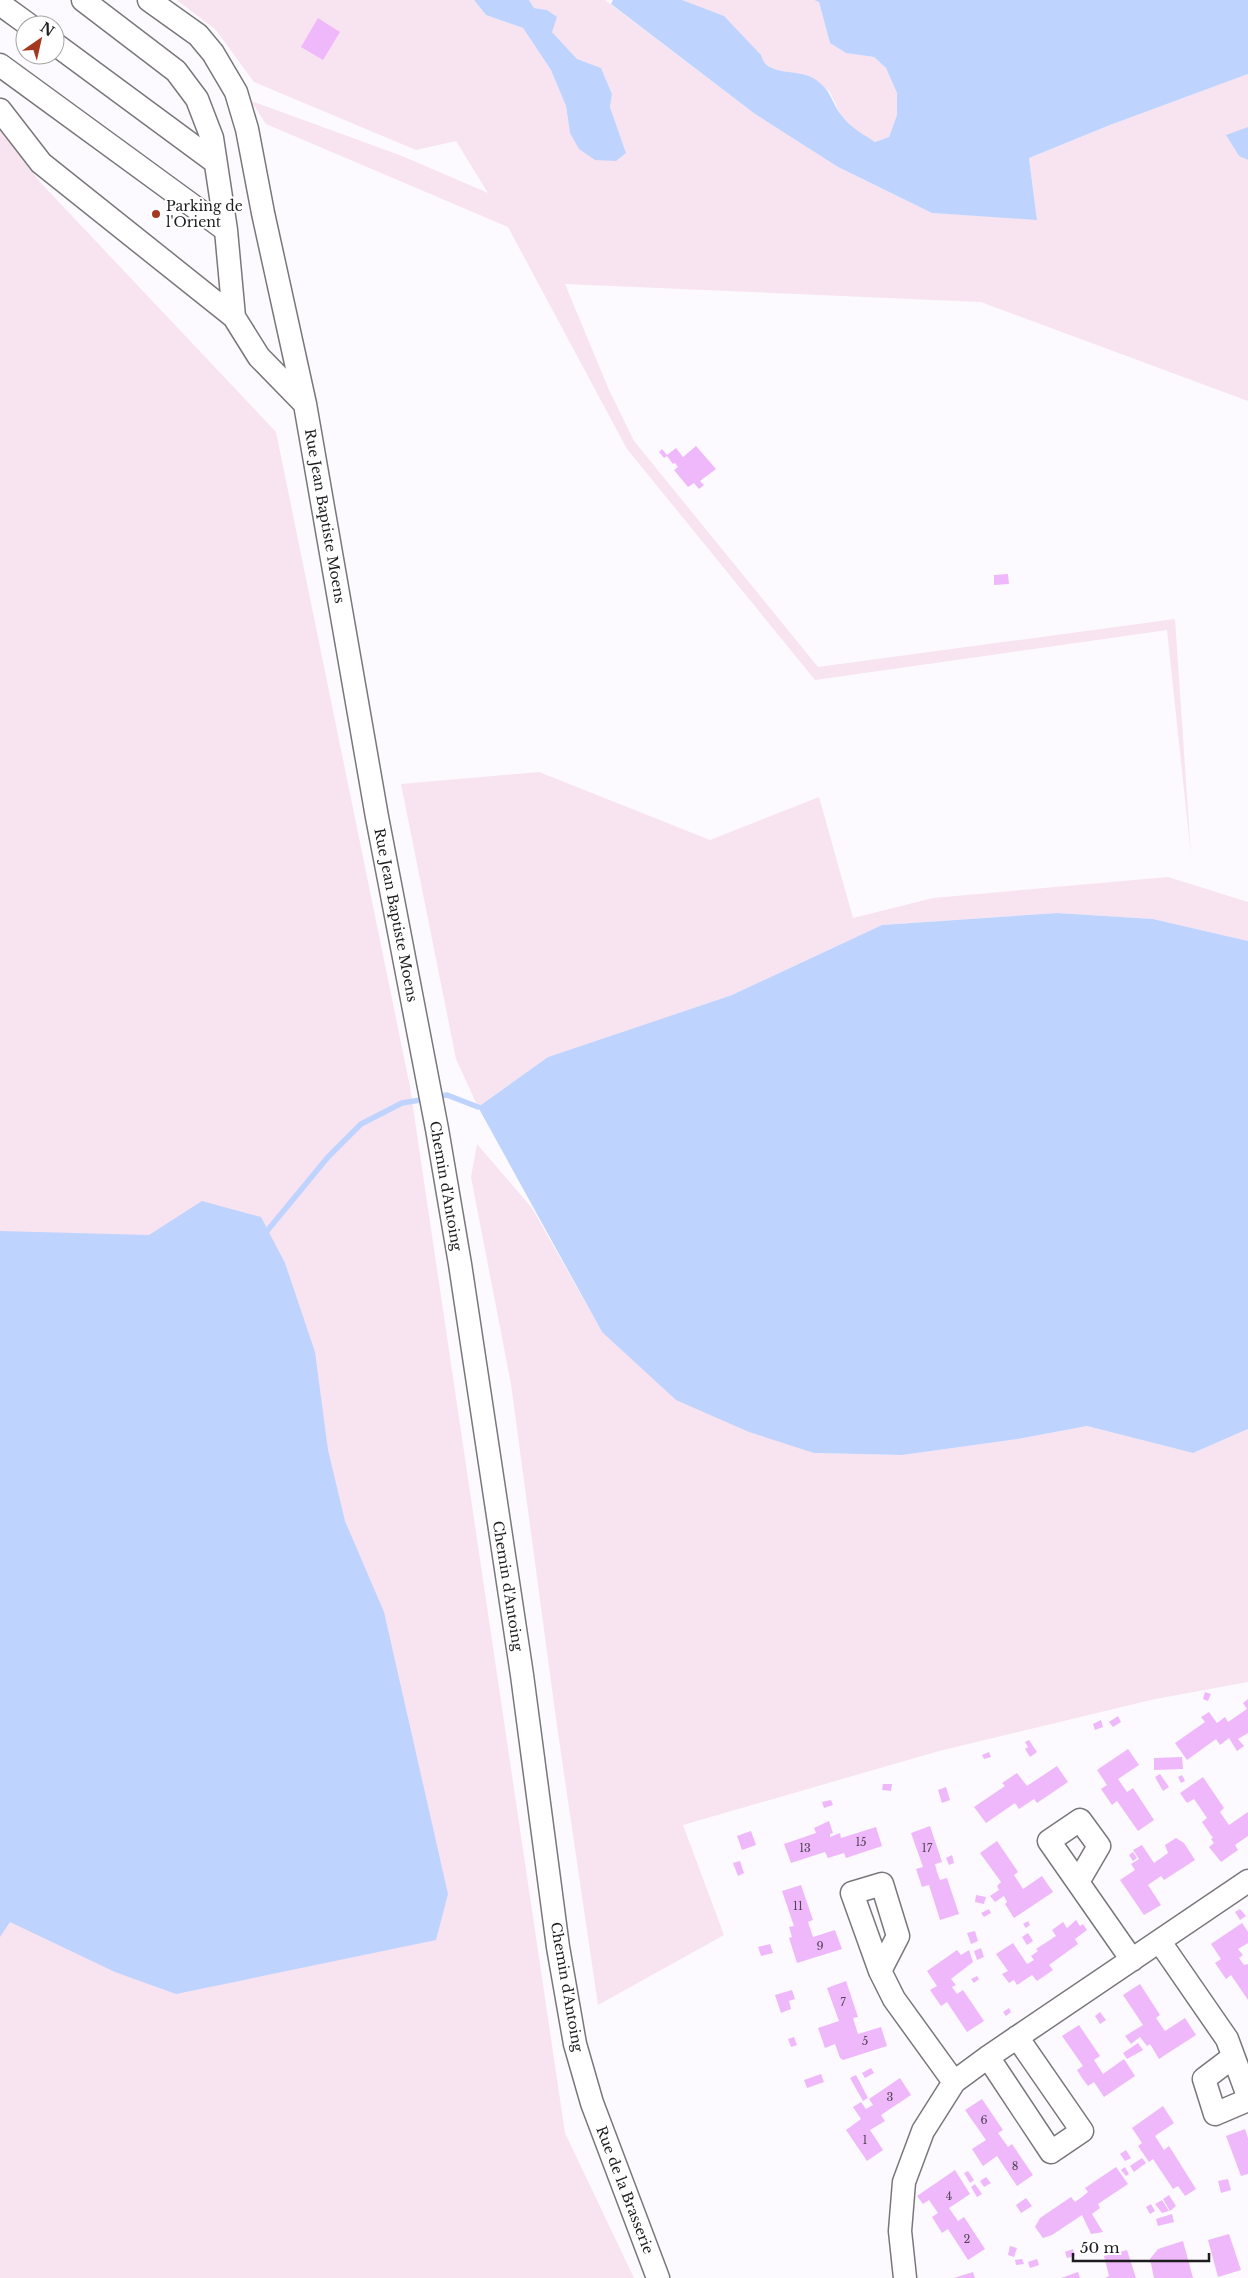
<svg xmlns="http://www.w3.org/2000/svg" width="1248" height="2278" viewBox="0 0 1248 2278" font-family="'Libre Baskerville',serif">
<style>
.green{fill:#f8e3f0}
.water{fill:#bed4ff}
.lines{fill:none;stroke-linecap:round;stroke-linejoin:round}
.stream{stroke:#bed4ff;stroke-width:5.5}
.building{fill:#efb8fa}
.minor-casing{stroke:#79777b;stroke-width:25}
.minor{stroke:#fff;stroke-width:22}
.poi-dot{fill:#a33a1f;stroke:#fff;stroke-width:2}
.labels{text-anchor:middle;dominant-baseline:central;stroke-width:4;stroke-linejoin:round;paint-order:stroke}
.number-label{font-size:11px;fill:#524355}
.poi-label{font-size:14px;fill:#1d1c1e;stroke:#fff;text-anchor:start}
.street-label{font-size:14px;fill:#1d1c1e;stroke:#fff}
</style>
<rect width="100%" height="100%" fill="#fcfafe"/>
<path class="green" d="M177,0H474L486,15L523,28L551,70L566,106L570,133L626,153L610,107L612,94L601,68L577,59L552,32L547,10L534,8L529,0H605L755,114L838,167L932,213L1037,219L1029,158L1110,125L1248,74V127L1227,136L1239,156L1248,160V401L981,302L565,284L609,390L634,441L818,667L1175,619L1191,856L1167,630L815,680L627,449L508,227L266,124L251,101L402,156L488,193L456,141L416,150L254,82L216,30Z
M682,0H814L819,2L830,43L846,53L874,57L886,68L897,93V115L889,137L875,142L852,127L840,114L830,92L811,77L773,69Z
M0,130L39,181L276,432L410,1087L565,2133L634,2278H0Z
M539,772L710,840L819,797L853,918L933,898L1168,877L1248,902V941L1153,919L1057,913L882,925L732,995L548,1057L478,1107L456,1059L401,784Z
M477,1144L532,1208L602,1332L814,1453L902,1455L1018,1439L1087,1426L1193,1453L1248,1429V1682L1155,1699L939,1751L683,1825L724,1935L598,2005L557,1726L511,1384L471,1177Z"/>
<path class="water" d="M474,0H529L534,8L547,10L557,17L552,32L577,59L601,68L612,94L610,107L626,153L616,161L595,160L579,149L570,133L566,106L551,70L523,28L486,15Z
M613,0H682L724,16L761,55C766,76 795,69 811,77C832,88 830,101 842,116C850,127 863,134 875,142L889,137L897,115V93L886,68L874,57L846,53L830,43L819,2L814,0H1248V74L1110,125L1029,158L1037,220L932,213L838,167L755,114L611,4Z
M1248,127V160L1239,156L1226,135Z
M1057,913L1153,919L1248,941V1429L1193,1453L1087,1426L1018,1439L902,1455L814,1453L749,1432L676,1400L602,1332L478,1107L548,1057L732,995L882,925Z
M202,1201L261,1217L285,1263L315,1352L328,1450L345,1521L384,1612L448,1894L436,1940L176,1994L115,1972L10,1922L0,1937V1231L149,1235Z"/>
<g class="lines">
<path class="stream" d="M435,1097L447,1095L478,1107
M267,1231L328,1157L361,1124L402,1103L426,1099"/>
</g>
<path class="building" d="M318,18L340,32L323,60L301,47Z
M696,446L716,469L700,481L704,485L699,489L694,483L688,487L674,470L678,467L675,463L673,464L667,456L664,458L659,452L662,449L667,455L676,448L683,457Z
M1008,574L1009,584L994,585V575Z
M1205,1692L1211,1694L1208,1701L1203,1699Z
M1248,1699V1733L1238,1739L1244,1746L1237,1751L1229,1738L1220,1745L1216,1739L1187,1760L1175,1743L1205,1722L1201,1717L1209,1712L1217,1723L1225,1717L1228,1722L1247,1709L1243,1703Z
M1118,1716L1121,1722L1113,1727L1109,1722Z
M1101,1720L1103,1727L1095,1730L1093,1724Z
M1029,1740L1037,1752L1030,1757L1025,1749L1028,1747L1025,1742Z
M1128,1749L1139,1765L1118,1779L1127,1792L1133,1788L1154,1820L1138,1831L1117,1801L1112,1805L1101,1789L1107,1785L1097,1770Z
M989,1752L991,1757L984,1759L982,1755Z
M1182,1757L1183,1769L1154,1770V1758Z
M1057,1766L1068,1782L1037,1803L1034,1799L1019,1809L1015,1803L986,1823L974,1807L1005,1786L1002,1783L1017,1773L1027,1786Z
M1160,1774L1169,1787L1163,1791L1155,1777Z
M1182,1775L1185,1781L1181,1783L1178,1777Z
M1203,1777L1224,1808L1220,1812L1229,1825L1248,1812V1836L1235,1845L1238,1850L1221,1862L1209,1847L1214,1843L1211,1839L1213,1838L1202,1822L1207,1818L1194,1799L1187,1803L1180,1793Z
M883,1784H892L891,1791L882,1790Z
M946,1787L950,1800L942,1803L938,1790Z
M831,1800L833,1805L824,1808L822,1802Z
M829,1821L833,1833L830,1834V1837L840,1833L841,1838L876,1827L882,1846L846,1858L844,1853L828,1858L825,1852L791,1863L784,1844L816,1833L814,1828Z
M930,1826L942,1862L935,1864L937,1872L940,1880L947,1878L959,1914L940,1920L929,1885L922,1887L916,1869L923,1867L911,1833Z
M751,1831L756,1845L742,1850L737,1836Z
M1176,1838L1184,1843L1195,1860L1164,1880L1161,1876L1148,1885L1161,1905L1144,1915L1120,1880L1135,1870L1131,1864L1139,1859L1133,1850L1142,1845L1154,1863L1168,1853L1165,1845Z
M997,1841L1018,1872L1014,1875L1023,1889L1042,1876L1053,1892L1014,1918L1005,1904L1007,1902L1004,1896L995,1902L990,1896L999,1890L997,1886L1001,1882L980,1853Z
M1133,1852L1137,1858L1133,1861L1129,1855Z
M952,1855L954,1863L949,1865L946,1858Z
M740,1861L744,1873L738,1876L733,1863Z
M801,1885L813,1920L808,1922L813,1937L835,1930L842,1949L797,1963L789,1938L792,1937L789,1927L794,1926L782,1891Z
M976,1895L986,1897L984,1904L975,1902Z
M989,1909L991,1913L984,1917L981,1913Z
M1240,1909L1246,1916L1240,1920L1235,1912Z
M1076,1920L1080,1926L1083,1924L1087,1930L1075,1939L1078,1944L1049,1965L1053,1970L1037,1981L1032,1975L1017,1985L1014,1980L1009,1983L1002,1974L1008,1971L996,1954L1013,1943L1027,1964L1034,1960L1031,1956L1038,1951L1036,1949L1056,1936L1052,1930L1063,1922L1067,1928Z
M1028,1921L1030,1925L1026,1928L1023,1924Z
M1242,1923L1248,1932V1943L1238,1949L1243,1955L1239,1958L1244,1965L1248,1964V2000L1231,1975L1226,1979L1215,1963L1221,1959L1211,1944Z
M975,1931L978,1941L971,1944L967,1933Z
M1028,1933L1033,1941L1027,1945L1022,1937Z
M770,1944L773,1953L761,1956L758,1947Z
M981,1948L984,1957L977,1960L974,1951Z
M957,1950L961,1955L969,1950L973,1962L951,1979L956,1985L952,1987L957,1994L963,1990L984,2021L967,2032L947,2002L941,2006L930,1990L937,1986L927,1971Z
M977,1976L979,1979L974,1983L971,1979Z
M846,1981L858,2017L853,2018L858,2034L881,2027L887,2046L843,2060L840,2058L835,2044L825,2048L818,2028L839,2021L827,1988Z
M1140,1984L1160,2015L1156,2018L1165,2031L1185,2018L1196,2035L1159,2059L1150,2044L1147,2046L1140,2037L1131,2044L1125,2036L1143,2025L1123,1995Z
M792,1990L795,1999L789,2001L791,2009L781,2013L775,1995Z
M1009,2008L1011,2012L1006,2016L1003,2012Z
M1100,2012L1106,2020L1100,2024L1095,2016Z
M1079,2025L1100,2056L1094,2060L1103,2074L1124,2059L1135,2076L1104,2097L1094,2082L1088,2086L1082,2078L1077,2070L1083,2066L1062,2036Z
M794,2037L797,2045L791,2047L788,2039Z
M1138,2043L1143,2050L1127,2059L1123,2053Z
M871,2068L874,2073L865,2078L862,2073Z
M821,2074L824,2082L807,2088L804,2080Z
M856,2075L868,2098L863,2101L850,2078Z
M900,2078L911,2095L881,2115L885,2121L870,2130L883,2150L867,2161L846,2130L861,2119L853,2107L861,2102L866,2109L873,2105L869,2099Z
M982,2099L1003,2130L998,2133L1008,2147L1012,2144L1033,2175L1017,2186L997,2156L983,2166L972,2149L986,2140L965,2110Z
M1163,2106L1174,2123L1155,2136L1164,2150L1169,2146L1196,2189L1185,2196L1178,2186L1173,2189L1153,2159L1149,2162L1138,2146L1142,2143L1132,2128Z
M1245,2129L1248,2138V2174L1241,2176L1226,2136Z
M1126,2150L1131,2158L1125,2161L1120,2154Z
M1142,2158L1146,2163L1134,2172L1130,2166Z
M1116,2167L1128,2184L1098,2204L1100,2208L1092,2214L1103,2232L1091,2234L1082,2215L1052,2235L1043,2238L1035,2227L1040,2218L1071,2197L1075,2202L1082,2197L1088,2192L1085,2188Z
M1125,2167L1129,2174L1126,2176L1121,2170Z
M955,2170L970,2194L949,2208L958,2221L964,2217L985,2249L968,2260L948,2229L942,2233L932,2217L938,2213L929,2200L923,2204L917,2196Z
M968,2171L974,2180L970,2183L964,2173Z
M986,2177L991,2183L984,2187L980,2181Z
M1228,2179L1231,2190L1221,2193L1218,2181Z
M975,2184L982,2194L977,2197L971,2187Z
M1169,2195L1176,2206L1170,2211L1163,2199Z
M1026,2198L1032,2206L1021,2213L1016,2205Z
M1162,2200L1169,2211L1162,2213L1155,2204Z
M1151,2204L1155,2211L1150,2214L1146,2207Z
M1172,2214L1174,2222L1158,2226L1156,2219Z
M1229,2234L1241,2270L1218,2277L1208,2240Z
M1183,2241L1193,2278H1154L1150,2259L1158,2249Z
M1010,2246L1017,2248L1014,2257L1008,2255Z
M1073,2249L1075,2256L1067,2258L1065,2252Z
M1127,2250L1136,2278H1105L1109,2276L1104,2256Z
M1022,2259L1024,2264L1016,2265L1015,2260Z
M1037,2259L1039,2265L1030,2268L1028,2262Z
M973,2272L975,2278H954Z
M1078,2272L1080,2278H1061Z"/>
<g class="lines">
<g class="minor-casing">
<path id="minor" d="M83,0L176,71L197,99L212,138L226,230L234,317
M149,0L198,35L213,53L236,92L247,129L263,213L305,404L377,817L437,1129L460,1264L522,1675L558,1947L575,2044L592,2103L658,2278
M0,4L29,25
M55,44L215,162
M0,65L226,230
M0,110L41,163L234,317L259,357L305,404
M1078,1882L1099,1846L1080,1820L1049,1841L1132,1960
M1160,1942L1227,2039L1248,2096
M880,1971L898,1936L882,1884L852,1893L880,1971L894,1999L954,2082
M988,2057L1051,2152L1082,2131L1017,2037
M1233,2057L1204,2079L1215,2114L1248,2100
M905,2278L900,2231L904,2182L923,2131L954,2082L988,2057L1248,1881"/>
</g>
<use href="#minor" class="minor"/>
</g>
<circle class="poi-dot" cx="156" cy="214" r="5"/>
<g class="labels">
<g class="number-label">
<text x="861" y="1842">15</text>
<text x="805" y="1848">13</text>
<text x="927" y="1848">17</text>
<text x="798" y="1906">11</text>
<text x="820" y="1946">9</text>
<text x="843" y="2002">7</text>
<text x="865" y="2041">5</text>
<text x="890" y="2097">3</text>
<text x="984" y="2120">6</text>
<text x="865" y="2140">1</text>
<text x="1015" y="2166">8</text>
<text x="949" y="2196">4</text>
<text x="967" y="2239">2</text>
</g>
<g class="poi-label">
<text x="166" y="206">Parking de<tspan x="166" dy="16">l'Orient</tspan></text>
</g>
<g class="street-label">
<text transform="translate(325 516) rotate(80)">Rue Jean Baptiste Moens</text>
<text transform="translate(396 915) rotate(79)">Rue Jean Baptiste Moens</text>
<text transform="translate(446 1186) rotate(80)">Chemin d'Antoing</text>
<text transform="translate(508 1586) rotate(81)">Chemin d'Antoing</text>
<text transform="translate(567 1987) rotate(80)">Chemin d'Antoing</text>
<text transform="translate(625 2190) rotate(69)">Rue de la Brasserie</text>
</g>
</g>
<g transform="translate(40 40) rotate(34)"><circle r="24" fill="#ffffff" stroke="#a5a4a5"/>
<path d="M0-4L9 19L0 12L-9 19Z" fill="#a33a1f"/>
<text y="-8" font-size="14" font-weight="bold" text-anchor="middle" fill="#1d1c1e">N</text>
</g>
<path d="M1073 2253v8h136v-8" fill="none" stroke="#1d1c1e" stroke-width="2.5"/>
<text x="1080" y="2253" font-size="15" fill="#1d1c1e" stroke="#ffffff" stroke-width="4" paint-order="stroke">50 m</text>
</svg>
